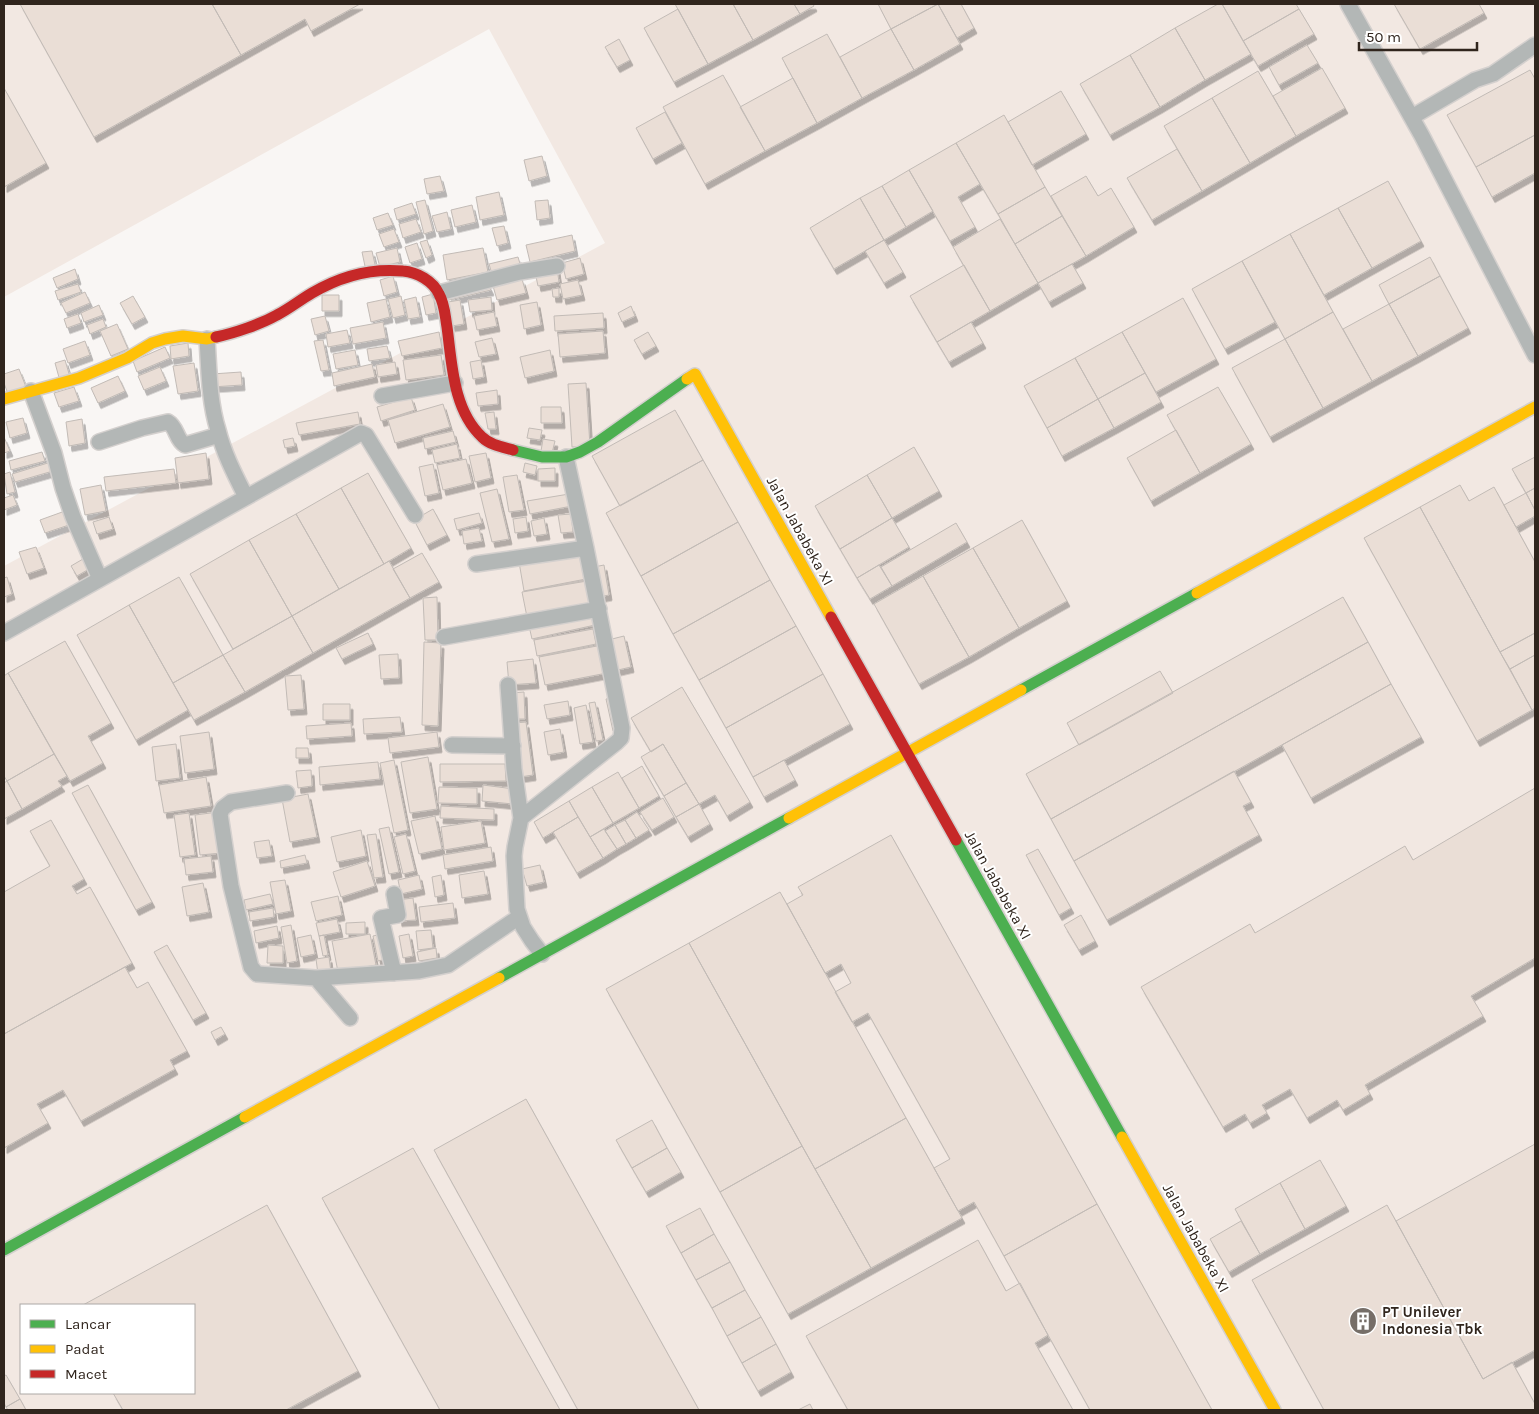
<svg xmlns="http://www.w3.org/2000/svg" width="1539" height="1414" viewBox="0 0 1539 1414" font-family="Karla,sans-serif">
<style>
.built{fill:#f2e8e2;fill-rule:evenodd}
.building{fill:#eaded6;stroke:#c2bbb6;filter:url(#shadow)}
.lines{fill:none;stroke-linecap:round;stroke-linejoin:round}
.street-casing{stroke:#d4d0ce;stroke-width:18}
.fast-casing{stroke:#d4d0ce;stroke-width:14}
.slow-casing{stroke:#d4d0ce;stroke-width:14}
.jam-casing{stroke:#d4d0ce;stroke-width:14}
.street{stroke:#b3b7b6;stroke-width:15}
.fast{stroke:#4caf50;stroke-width:11}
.slow{stroke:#ffc107;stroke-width:11}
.jam{stroke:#c62828;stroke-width:11}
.labels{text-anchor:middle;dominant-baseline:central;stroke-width:4;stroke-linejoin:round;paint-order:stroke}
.street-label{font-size:15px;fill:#30251d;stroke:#fff}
.poi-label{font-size:15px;font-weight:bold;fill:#30251d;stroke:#fff;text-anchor:start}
</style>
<defs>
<filter id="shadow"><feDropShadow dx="3" dy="5.5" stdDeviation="0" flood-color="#0004"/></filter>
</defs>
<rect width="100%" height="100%" fill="#f9f6f4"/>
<path class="built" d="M4,4H1535V1410H4V566L605,243L489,29L4,297ZM21,1305H194V1393H21Z"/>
<path class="building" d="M20,4H212L241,55L94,137Z
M212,4H360L311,31L305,19L241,55Z
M675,4H733L753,40L708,64Z
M733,4H794L800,14L753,40Z
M794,4H813L814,6L800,14Z
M878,4H938L891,29Z
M938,4L960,44L914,70L891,29Z
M938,4H961L974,28L957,38Z
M1218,4H1222L1251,54L1205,80L1175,28Z
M1222,4H1296L1299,9L1243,41Z
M1394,4H1479L1484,13L1420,49Z
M678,9L708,64L674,82L644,28Z
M1299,9L1314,34L1258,66L1243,41Z
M1175,28L1205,80L1160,107L1130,55Z
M891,29L914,70L862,98L840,57Z
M827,34L862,98L817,123L782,58Z
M619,39L630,60L617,67L605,47Z
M1307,45L1318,63L1279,85L1269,67Z
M1130,55L1160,107L1110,135L1080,84Z
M1322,68L1345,108L1296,136L1273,96Z
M1530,70L1535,79V135L1476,167L1447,115Z
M1258,71L1296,136L1250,163L1212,98Z
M723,75L765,151L705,184L663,107Z
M793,78L817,123L765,151L740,107Z
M4,88L46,163L4,187Z
M1061,91L1086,134L1032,165L1008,122Z
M1212,98L1250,163L1202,191L1164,126Z
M665,112L682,143L653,159L636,128Z
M1004,115L1045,187L998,214L956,143Z
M1535,135V173L1492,197L1476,167Z
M956,143L980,184L958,197L975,227L950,241L909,170Z
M1177,149L1202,191L1152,220L1127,178Z
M542,156L547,176L529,181L524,160Z
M909,170L933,211L906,227L882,186Z
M440,176L444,191L427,194L424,179Z
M1086,176L1098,196L1111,188L1134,227L1086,256L1051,196Z
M1388,181L1421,241L1372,268L1338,208Z
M882,186L906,227L884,240L860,198Z
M1045,187L1062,216L1015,244L998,214Z
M499,192L504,215L480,220L476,197Z
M860,198L884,240L834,269L810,228Z
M425,200L433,231L424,234L416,202Z
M548,200L550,218L537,220L535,201Z
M412,203L416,214L397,220L394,209Z
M472,205L476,222L455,227L451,210Z
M1338,208L1372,268L1324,295L1290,234Z
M447,212L451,229L437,232L432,216Z
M388,213L393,225L377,230L373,218Z
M1062,216L1086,256L1038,283L1015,244Z
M416,219L421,232L403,238L399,224Z
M1000,219L1038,283L990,311L953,247Z
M504,226L508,243L497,246L492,228Z
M394,229L399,242L384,247L379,234Z
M1290,234L1333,312L1285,339L1242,261Z
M572,235L575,251L530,262L526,245Z
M427,240L432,255L426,258L420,242Z
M884,240L903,272L884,283L865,251Z
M417,243L422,259L410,263L405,247Z
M397,248L400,262L380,267L376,253Z
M483,248L488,272L447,280L443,255Z
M372,251L376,269L366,271L362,252Z
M518,257L521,267L492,274L489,264Z
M1430,257L1440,276L1389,304L1379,285Z
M580,258L584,274L566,279L562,263Z
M1242,261L1275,322L1225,349L1192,289Z
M1072,264L1083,283L1049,302L1038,283Z
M964,265L990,311L937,342L910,296Z
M557,268L559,282L538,286L535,272Z
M75,269L78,279L57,288L53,278Z
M393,276L397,292L384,296L380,280Z
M1440,276L1468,328L1418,356L1389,304Z
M522,279L526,293L497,300L493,286Z
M578,280L582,295L563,299L560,284Z
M78,284L81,292L58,300L55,291Z
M488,284L491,290L449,300L448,293Z
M559,288V297H553L552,289Z
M85,292L90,303L66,313L61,303Z
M433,294L436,313L426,315L422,297Z
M322,295H339V311H322Z
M133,296L145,317L132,324L120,303Z
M401,296L405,315L393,318L388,299Z
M416,297L420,317L408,319L404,300Z
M491,297L492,310L470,312L468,300Z
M1183,298L1216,359L1156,392L1122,332Z
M386,299L390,317L371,322L367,303Z
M460,300L464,324L452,326L448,302Z
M537,302L541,325L524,329L520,305Z
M1389,304L1418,356L1372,381L1343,329Z
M99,305L103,315L84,322L81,313Z
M631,306L635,316L622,322L618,313Z
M494,312L497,326L477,330L474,316Z
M1333,312L1372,381L1323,408L1285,339Z
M603,313L604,328L555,331L554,316Z
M78,314L81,323L67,328L64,319Z
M325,316L329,331L315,335L311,319Z
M103,319L106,327L90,334L87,325Z
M383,322L386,338L353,344L350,328Z
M971,322L983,343L949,362L937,342Z
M117,324L128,349L111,356L100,331Z
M347,330L350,343L328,347L326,334Z
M603,331L605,353L560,357L558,334Z
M439,332L442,348L402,356L398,341Z
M648,332L656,346L642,354L634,340Z
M1122,332L1145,373L1098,399L1075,358Z
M492,338L496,354L479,357L475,342Z
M1285,339L1323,408L1270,437L1232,368Z
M323,340L329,370L321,371L314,341Z
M85,341L90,355L68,363L63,349Z
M188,343L189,356L171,359L170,346Z
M387,346L390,358L369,361L367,349Z
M165,347L170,358L137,372L133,361Z
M355,350L358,365L336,369L333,354Z
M550,350L554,371L525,378L520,357Z
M441,355L444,375L406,380L403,360Z
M1075,358L1098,399L1047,428L1024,386Z
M65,360L70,377L60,381L55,363Z
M481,360L484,377L473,379L470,362Z
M395,362L397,374L378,377L376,365Z
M194,363L198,391L178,394L173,366Z
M372,364L375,377L334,386L332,373Z
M160,367L166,381L144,390L138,376Z
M19,369L26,387L8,394L4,383V374Z
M241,372L242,385L212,387V374Z
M1145,373L1161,402L1114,428L1098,399Z
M118,376L125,391L98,403L91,388Z
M586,383L590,446L572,447L568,384Z
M74,387L79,401L59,407L54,393Z
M1218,387L1251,444L1200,473L1167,415Z
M497,390L498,404L478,406L476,393Z
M411,397L415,410L381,421L377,407Z
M1098,399L1114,428L1062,456L1047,428Z
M443,404L450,427L395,443L388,420Z
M541,407H561L562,423H541Z
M675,410L703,460L620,506L592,456Z
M358,412L360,424L299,435L296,423Z
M494,412L496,429H488L485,413Z
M23,418L27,433L10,438L6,422Z
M82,419L85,443L69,446L66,422Z
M529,428L542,430L540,440L527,438Z
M1176,430L1200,473L1151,501L1127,458Z
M453,431L456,442L425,449L423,438Z
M4,437L10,451L4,453Z
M293,438L295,446L285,448L283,440Z
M543,439L555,441L552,453L541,451Z
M457,444L460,458L435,463L432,450Z
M914,447L939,491L892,518L867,475Z
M42,452L45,461L11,470L9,461Z
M206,453L209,479L178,483L175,458Z
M486,453L491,478L475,482L469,456Z
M1535,457V488L1526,493L1512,469Z
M466,459L472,483L443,490L437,465Z
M703,460L738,522L641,576L606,513Z
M51,462L53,471L15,482L12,474Z
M525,463L537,466L535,475L523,472Z
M433,464L439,493L425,496L419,467Z
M555,468V481H538V469Z
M174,469L176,483L106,491L104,477Z
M10,472L15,492L7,494L4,474Z
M368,473L411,548L384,564L341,488Z
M517,475L524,510L509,512L503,477Z
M867,475L892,518L840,549L815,506Z
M101,485L106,511L85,515L80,489Z
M1460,485L1469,501L1494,487L1535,562V633L1500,652L1420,507Z
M341,488L384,564L339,589L296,514Z
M1535,488V510L1526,493Z
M497,489L509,539L492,542L480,493Z
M1526,493L1535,510V516L1516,527L1504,505Z
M569,494L572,506L530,514L527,501Z
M13,495L17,505L4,510V498Z
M1420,507L1532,710L1477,741L1364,538Z
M433,509L447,535L427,545L414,520Z
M65,511L69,525L45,533L40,520Z
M479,513L482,523L457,530L454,519Z
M296,514L339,589L292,616L249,540Z
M571,514L573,532L561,533L558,515Z
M109,517L113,529L97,534L93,522Z
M526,517L528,531L515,533L513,519Z
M544,518L547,534L534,536L531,521Z
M892,518L909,547L857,578L840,549Z
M1022,520L1067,601L1019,628L973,548Z
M738,522L770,580L673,634L641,576Z
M956,523L967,542L892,586L881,567Z
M479,528L482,541L464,544L462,531Z
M249,540L292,616L233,649L190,574Z
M36,547L44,568L27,574L19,552Z
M973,548L1019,628L969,657L923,576Z
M581,550L586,579L524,591L519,562Z
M422,553L439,582L410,598L393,569Z
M83,559L89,569L77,576L71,566Z
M389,561L410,598L313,653L292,616Z
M604,565L609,595L599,597L594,567Z
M879,565L892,586L870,599L857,578Z
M923,576L969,657L919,684L874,604Z
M7,577L12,594L4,597V578Z
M179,577L223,655L173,683L129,605Z
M770,580L796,626L699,680L673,634Z
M587,581L591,607L527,617L522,592Z
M437,597L438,640H425L423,598Z
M1343,597L1368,642L1051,819L1026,774Z
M129,605L188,710L136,740L77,635Z
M592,613L595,625L532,639L529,626Z
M292,616L313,653L245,692L223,655Z
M796,626L823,674L726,728L699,680Z
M593,629L596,644L537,656L534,640Z
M368,633L373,644L342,659L336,648Z
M1535,633V655L1510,669L1500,652Z
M624,636L631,667L618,670L612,639Z
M65,641L111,723L88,736L103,763L70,781L8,673Z
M424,642L441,643L438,726L422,725Z
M1368,642L1391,684L1074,861L1051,819Z
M602,645L607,673L545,685L539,657Z
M398,654L399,678L381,679L379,655Z
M223,655L245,692L194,720L173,683Z
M1535,655V708L1532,710L1510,669Z
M533,659L536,683L509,685L507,662Z
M1160,671L1173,693L1079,745L1067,723Z
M8,673L54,754L7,781L4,776V676Z
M823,674L850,724L753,777L726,728Z
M301,675L304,709L288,710L285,676Z
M1391,684L1421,737L1311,798L1282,745Z
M682,687L750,802L727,816L715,795L699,804L663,744L651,752L631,718Z
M524,692L525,719H512L510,693Z
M611,698L618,730L613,731L606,699Z
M568,701L570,715L547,719L544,705Z
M595,702L603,740L596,741L589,703Z
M323,704H350V720H323Z
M586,705L593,742L580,744L574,708Z
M400,717L402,732L364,734L363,719Z
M526,722L533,775L520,777L513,723Z
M351,723L352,736L307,739L306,726Z
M560,729L564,752L548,755L544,732Z
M209,732L214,769L185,773L180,736Z
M437,732L439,747L390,753L388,738Z
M176,744L180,778L156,781L152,747Z
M663,744L686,783L664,796L641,757Z
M296,748H308L309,758H296Z
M54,754L67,776L58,781L62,786L22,809L7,781Z
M428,757L437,809L410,813L401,762Z
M394,760L408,830L394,833L380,763Z
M784,760L795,780L764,797L753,777Z
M378,762L380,779L320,785L319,767Z
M440,764H505L506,781L440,782Z
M642,766L659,796L639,808L622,778Z
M311,770L312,786L298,788L296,771Z
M1234,771L1251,802L1243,806L1259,835L1107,920L1074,861Z
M618,772L639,808L613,823L592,787Z
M206,777L211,806L164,813L159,785Z
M7,781L22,809L4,819V783Z
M686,783L699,804L676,817L664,796Z
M88,785L152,902L136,910L72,793Z
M483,785L514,789L513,804L482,801Z
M439,787L477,788V804L438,803Z
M592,787L613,823L590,837L569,801Z
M1535,788V958L1471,996L1483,1016L1365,1085L1370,1094L1343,1110L1337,1100L1307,1118L1290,1089L1262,1105L1267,1113L1250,1123L1245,1114L1223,1127L1141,987L1250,924L1255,933L1405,846L1413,860Z
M308,794L317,837L290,842L282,799Z
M663,798L674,817L652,830L640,812Z
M569,801L578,817L543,838L534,822Z
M699,804L710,824L688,837L676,817Z
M441,806L494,809V820L440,818Z
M218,812L222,853L200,855L195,815Z
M637,812L649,830L636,838L625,820Z
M189,813L195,855L180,857L174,815Z
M435,816L442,849L419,854L411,821Z
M578,817L603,858L577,873L553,832Z
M51,820L84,879L72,886L77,894L90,887L132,963L4,1034V892L50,866L30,831Z
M625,820L636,838L626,844L615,825Z
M481,821L485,843L444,850L441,827Z
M615,825L626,844L617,849L605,831Z
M389,827L399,872L389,874L379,829Z
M604,829L617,849L603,858L590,837Z
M361,830L366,856L337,862L331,837Z
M376,834L383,877L374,878L367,835Z
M406,834L415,871L403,874L394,837Z
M891,835L1097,1204L1004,1256L974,1202L958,1211L934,1168L950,1159L868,1013L852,1022L835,992L851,983L841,964L825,973L787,904L803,895L798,887Z
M269,840L272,856L257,858L254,842Z
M491,847L493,861L445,869L443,855Z
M1038,849L1071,908L1059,915L1026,855Z
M305,855L307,863L281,868L280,861Z
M211,856L213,872L186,875L184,859Z
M367,861L375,886L341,897L333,872Z
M540,865L544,882L527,886L522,869Z
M484,871L488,894L462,898L459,875Z
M419,875L422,889L401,894L398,880Z
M441,875L444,895L435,897L432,877Z
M285,880L291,911L276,914L270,882Z
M203,883L209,912L187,916L182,887Z
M780,892L906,1118L815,1169L689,943Z
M270,894L273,904L246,910L244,900Z
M338,896L342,915L316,921L311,902Z
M413,898L416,920L399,921L397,900Z
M453,903L455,918L421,922L419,907Z
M273,908L274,917L250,921L249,912Z
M1081,915L1095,941L1079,950L1064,925Z
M337,919L340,932L319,936L316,923Z
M365,922V934H346V923Z
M291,925L297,961L287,963L281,927Z
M277,926L279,938L256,943L254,931Z
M431,930L433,948L418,950L416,931Z
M370,934L376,965L338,972L332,941Z
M382,934L387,959L378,961L373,936Z
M409,934L413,956L403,958L399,936Z
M311,935L315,954L301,957L297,938Z
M324,935L328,955L323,956L319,936Z
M689,943L802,1146L720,1192L606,989Z
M167,945L206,1013L193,1020L154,952Z
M268,945L283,946V963H267Z
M436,948L437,958L419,961L417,952Z
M329,957L331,972L318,974L316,959Z
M125,967L137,988L148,982L187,1051L170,1060L175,1069L81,1121L63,1090L37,1104L48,1123L4,1148V1034Z
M221,1027L225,1034L215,1040L211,1032Z
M526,1099L699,1410H578L434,1150Z
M906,1118L962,1218L871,1268L815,1169Z
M652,1120L667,1148L632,1168L616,1140Z
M1535,1144V1350L1483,1379L1396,1221Z
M802,1146L871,1268L788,1314L720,1192Z
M413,1148L560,1410H440L322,1198Z
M667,1148L681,1172L646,1192L632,1168Z
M1320,1160L1346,1206L1305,1229L1280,1183Z
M1280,1183L1305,1229L1260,1254L1235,1209Z
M1097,1204L1212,1410H1090L1048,1335L1004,1256Z
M267,1205L358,1371L286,1410H123L113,1393H194V1305H83Z
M1387,1205L1483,1379L1512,1362L1535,1404V1410H1324L1252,1280Z
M700,1208L714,1234L681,1253L666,1226Z
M1241,1221L1260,1254L1229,1272L1210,1239Z
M714,1234L730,1262L696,1280L681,1253Z
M978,1240L1006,1291L1020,1283L1048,1335L1035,1343L1073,1410H848L806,1336Z
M730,1262L745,1290L712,1308L696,1280Z
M745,1290L761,1317L727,1336L712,1308Z
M761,1317L776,1344L742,1363L727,1336Z
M776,1344L791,1372L758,1391L742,1363Z
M6,1375L20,1399L6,1407L4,1403V1376Z
M20,1399L26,1410H8L6,1407Z
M810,1404L813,1410H798Z"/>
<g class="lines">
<g class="street-casing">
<path id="street" d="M1348,4L1422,136L1535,355
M1412,117L1475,80L1493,74L1535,45
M439,293L520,272L557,266
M207,339C209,369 209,401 218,430C224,454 235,475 246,497
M31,391L54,453L63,488L73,517L100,579
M382,396L455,383
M99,442L142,428L168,422C177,427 176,440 185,445L219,435
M476,564L586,548
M4,633L361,433L366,435L415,515
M444,637L599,609
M508,685L514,769L521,818
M452,745L513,746
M287,793L231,802L223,808L220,814L231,886L251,967L257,974L316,978L419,971L448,965L519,917
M542,954L532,941L523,927L517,909L514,856L515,847L521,818L617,742L621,738L622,728L586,548L566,457
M394,973L381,918L398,915L394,894
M316,978L350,1018"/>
</g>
<g class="fast-casing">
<path id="fast" d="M513,450L542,457H566L580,452L598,442L687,379
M1021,690L1197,593
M956,840L1122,1137
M499,978L789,818
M4,1250L245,1117"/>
</g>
<g class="slow-casing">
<path id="slow" d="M687,379L695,374L831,617
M4,399L79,378L127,358L152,343L165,339L183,336L207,339L216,337
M1197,593L1535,407
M789,818L1021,690
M245,1117L499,978
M1122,1137L1275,1410"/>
</g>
<g class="jam-casing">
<path id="jam" d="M216,337C235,333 261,324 277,315C289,309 300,300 312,293C339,277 371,268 403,271C417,272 433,281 439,294C445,305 445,316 447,327C452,364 453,410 482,437C490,445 502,447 513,450
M831,617L956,840"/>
</g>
<use href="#street" class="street"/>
<use href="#fast" class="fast"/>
<use href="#slow" class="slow"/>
<use href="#jam" class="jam"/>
</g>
<defs>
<g id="building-disc" transform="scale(1.4375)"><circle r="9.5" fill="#766e68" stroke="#fff"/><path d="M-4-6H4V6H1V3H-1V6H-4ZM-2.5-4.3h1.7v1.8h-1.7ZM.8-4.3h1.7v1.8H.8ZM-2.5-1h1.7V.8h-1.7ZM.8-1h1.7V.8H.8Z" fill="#fff"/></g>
</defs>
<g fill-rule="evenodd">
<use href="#building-disc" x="1363" y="1321"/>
</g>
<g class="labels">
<g class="street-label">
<text transform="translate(800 531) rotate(61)">Jalan Jababeka XI</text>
<text transform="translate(998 885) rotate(61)">Jalan Jababeka XI</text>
<text transform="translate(1196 1238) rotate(61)">Jalan Jababeka XI</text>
</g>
<g class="poi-label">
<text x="1382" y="1312">PT Unilever<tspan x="1382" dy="17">Indonesia Tbk</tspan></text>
</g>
</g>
<rect width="1539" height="1414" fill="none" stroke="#30251d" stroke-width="10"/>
<rect x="20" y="1304" width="175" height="90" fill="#ffffff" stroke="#aca8a5"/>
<rect x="30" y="1320" width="25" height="8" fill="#4caf50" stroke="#aca8a5"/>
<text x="65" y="1329" font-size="15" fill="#30251d">Lancar</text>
<rect x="30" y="1345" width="25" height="8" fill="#ffc107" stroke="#aca8a5"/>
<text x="65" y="1354" font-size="15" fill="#30251d">Padat</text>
<rect x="30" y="1370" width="25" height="8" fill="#c62828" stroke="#aca8a5"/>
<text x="65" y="1379" font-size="15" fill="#30251d">Macet</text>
<path d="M1359 42v8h118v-8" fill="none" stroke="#30251d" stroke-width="2.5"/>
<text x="1366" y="42" font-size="15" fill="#30251d" stroke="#ffffff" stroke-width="4" paint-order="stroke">50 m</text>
</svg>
